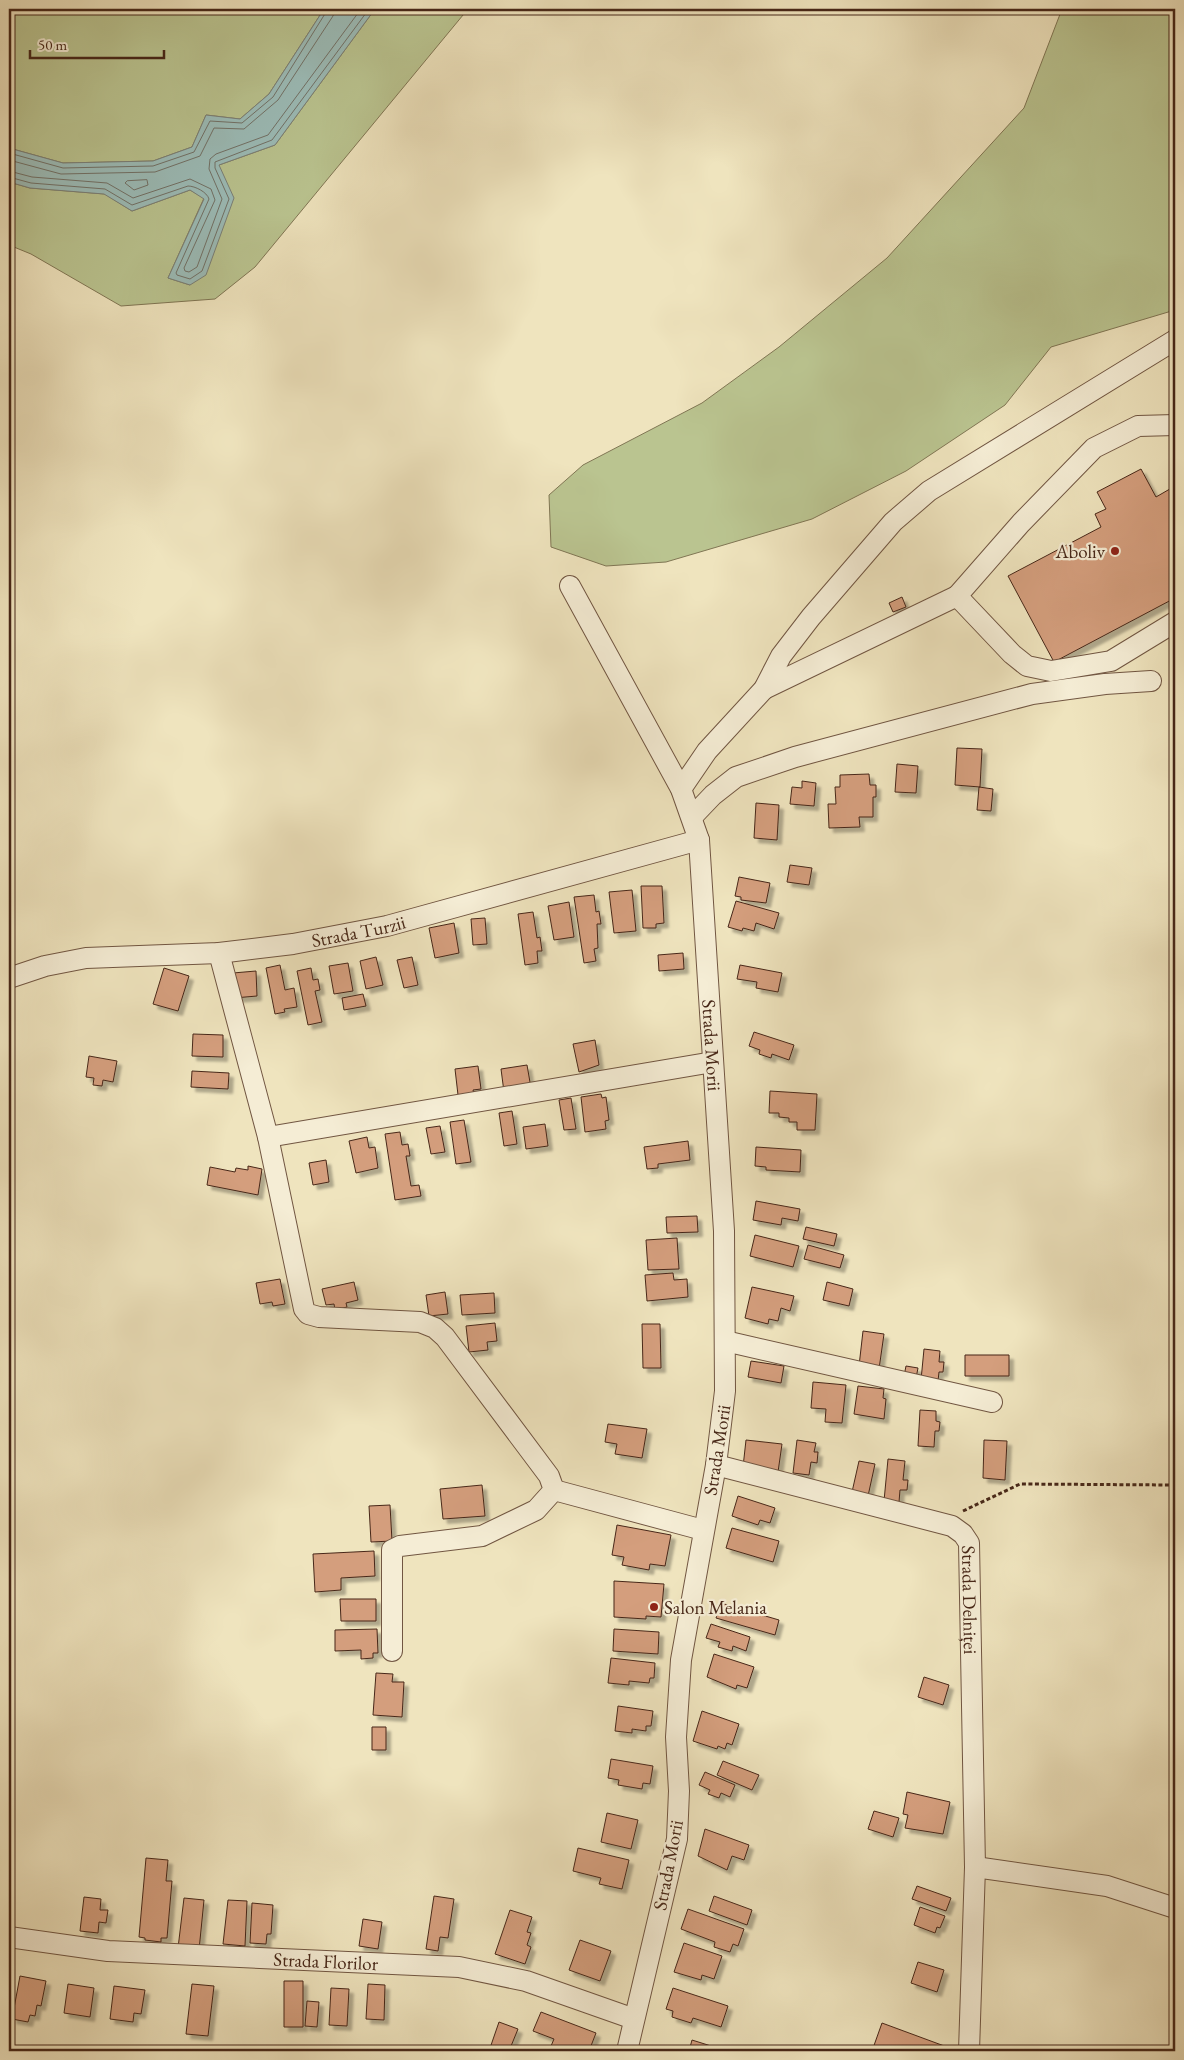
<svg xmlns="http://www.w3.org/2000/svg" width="1184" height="2060" viewBox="0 0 1184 2060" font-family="'EB Garamond',serif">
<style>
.green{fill:#bac490;stroke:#807654}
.water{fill:#9cbdb9;stroke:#7a8179}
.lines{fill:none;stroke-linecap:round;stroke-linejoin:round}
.shore{stroke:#727268;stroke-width:1}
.building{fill:#d49e7d;stroke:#472718;filter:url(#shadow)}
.minor-casing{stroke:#715642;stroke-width:22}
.path{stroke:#472718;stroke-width:3;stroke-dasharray:4 2.5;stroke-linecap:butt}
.minor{stroke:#f5edd5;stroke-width:20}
.poi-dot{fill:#8f2418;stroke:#f5edd5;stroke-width:2}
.labels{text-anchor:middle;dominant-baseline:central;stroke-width:4.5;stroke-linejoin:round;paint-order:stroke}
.poi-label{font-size:19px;fill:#472718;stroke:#f5edd5;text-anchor:end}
.street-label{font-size:19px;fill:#472718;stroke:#f5edd5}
</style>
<defs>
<filter id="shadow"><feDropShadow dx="4.5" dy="4.5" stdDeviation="1" flood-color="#0004"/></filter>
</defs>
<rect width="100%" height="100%" fill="#efe4be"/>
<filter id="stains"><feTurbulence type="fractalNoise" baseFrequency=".004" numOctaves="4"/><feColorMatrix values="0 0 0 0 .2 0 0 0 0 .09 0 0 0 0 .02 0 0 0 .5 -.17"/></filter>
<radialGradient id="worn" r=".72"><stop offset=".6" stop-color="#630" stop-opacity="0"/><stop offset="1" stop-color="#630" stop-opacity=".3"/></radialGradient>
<path class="green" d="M9,9H324L269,94L240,119L206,115L192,147L153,161L63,163L9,148Z
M375,9H468L255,267L215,299L121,306L31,254L9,245V182L30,188L105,194L132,211L190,190L204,198L168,278L190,285L219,165L275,145Z
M1062,9H1175V310L1051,347L1005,405L906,471L812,519L666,562L606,566L551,547L549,495L583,465L702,403L779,347L887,258L1024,108Z"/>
<path class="water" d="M324,9H375L275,145L219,165L234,198L206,275L190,285L168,278L204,199L190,190L132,211L104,194L30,188L9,182V148L63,163L153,161L192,147L206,115L240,119L269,94Z"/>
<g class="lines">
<path class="shore" d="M9,153L63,168L153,166L194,152L210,121L242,123L273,97L328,9
M9,160L61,174L155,172L200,156L214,128L244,129L278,100L333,16L335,9
M9,171L32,177L107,183L133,198L190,179L211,189L215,200L184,268L185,271L189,272L197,267L222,199L209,169L210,159L216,154L268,135L361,9
M9,177L31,183L105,189L132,205L188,186C195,186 207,192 209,199L176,273L177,275L190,279L202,271L229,199L215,168V162L272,140L369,9
M147,180L148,185L134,190L125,183L127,181Z"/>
</g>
<path class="building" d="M1141,469L1156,497L1175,486V598L1054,662L1008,576L1101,527L1095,514L1106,509L1097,492Z
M902,597L906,607L893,612L889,603Z
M957,748L982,749L980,787L955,785Z
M897,764L918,766L916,793L895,792Z
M869,774L870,785H876V797H873V817H859L860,827L829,828L828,804H836L835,787H840V775Z
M802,781L816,783L814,806L790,804L792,787L802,788Z
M979,787L993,789L991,811L977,810Z
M756,803L779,805L777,840L754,838Z
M790,865L812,868L809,885L787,882Z
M739,877L770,883L766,903L741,900V897L735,896Z
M641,886H662L664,923L656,924V928H643Z
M632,890L636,931L614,933L609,892Z
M594,895L596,912L599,911L601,924H597L598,948L594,949L596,961L584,963L574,897Z
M736,901L779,913L774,929L756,923L754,931L743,928L742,931L728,927Z
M569,902L574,937L554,940L548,906Z
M533,912L537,938L540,937L542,951H537L538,963L525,965L518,914Z
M485,918L487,944L473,945L471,919Z
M454,923L459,953L435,958L429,928Z
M683,953L684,969L659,971L658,955Z
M376,957L383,985L366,989L360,961Z
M412,957L418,985L404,988L397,960Z
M348,963L353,991L334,994L329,966Z
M280,965L285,990L294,988L297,1007L284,1009L285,1012L275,1014L266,968Z
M740,965L782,973L778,992L756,988L757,982L737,979Z
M164,968L189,976L178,1011L153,1004Z
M311,968L313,980L318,979L320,990L315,991L322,1022L308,1025L297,971Z
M256,971L257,996L234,998L233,973Z
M363,994L366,1006L344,1010L342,998Z
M754,1032L794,1045L789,1060L772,1054L771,1058L759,1054L760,1050L749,1046Z
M193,1034L223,1035V1057L192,1056Z
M595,1040L599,1065L579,1072L573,1044Z
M89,1056L117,1061L113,1082L103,1080L102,1086L93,1085L94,1078L86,1077Z
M527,1065L531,1088L504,1092L501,1069Z
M478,1066L481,1089L473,1090L474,1094L458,1095L455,1069Z
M192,1071L229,1073L228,1089L191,1087Z
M770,1091L817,1094L815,1130H797V1122H789V1118L779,1117V1113H769Z
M601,1094L602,1098L606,1097L609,1120L605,1121L606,1129L585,1132L581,1097Z
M571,1098L576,1129L564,1130L559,1100Z
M512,1111L517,1144L504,1146L499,1113Z
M464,1120L471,1162L456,1164L450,1122Z
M545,1124L548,1146L526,1149L523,1127Z
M440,1126L445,1152L431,1154L426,1128Z
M400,1132L402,1145L408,1144L410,1156H406L411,1186L419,1185L421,1196L395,1200L385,1134Z
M367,1137L369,1148L375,1147L378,1168L356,1173L349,1141Z
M688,1141L690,1160L658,1164V1168L647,1169L644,1147Z
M756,1147L801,1150L800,1172L766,1170V1167L755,1166Z
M326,1160L329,1182L313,1185L309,1163Z
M248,1166L262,1169L258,1195L207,1185L210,1167L235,1172L236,1168L248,1170Z
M756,1201L800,1209L798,1221L782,1218L781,1225L753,1220Z
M697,1216L698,1232L667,1233L666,1217Z
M806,1227L837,1234L834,1246L803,1239Z
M755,1235L799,1246L793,1267L750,1256Z
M677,1238L679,1269L648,1270L646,1240Z
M808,1245L844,1255L840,1268L804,1259Z
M673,1273L674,1280L687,1279L688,1297L647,1301L645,1275Z
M280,1279L285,1304L273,1306L272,1302L260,1304L256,1283Z
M354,1282L358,1300L346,1303L347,1307L335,1310L334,1304L326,1305L322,1289Z
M827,1282L853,1289L849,1306L823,1300Z
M752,1287L794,1296L790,1311L781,1308L778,1321L769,1319L768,1324L745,1318Z
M445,1292L448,1314L429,1316L426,1295Z
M494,1293L495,1313L462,1315L460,1295Z
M495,1323L497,1341L487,1342L488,1350L469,1352L466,1326Z
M642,1324H660L661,1368H643Z
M863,1331L884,1334L879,1369L859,1366Z
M924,1349L940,1351L939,1362H944L943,1372H939L938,1381L921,1380Z
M965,1355H1009V1376H965Z
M751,1361L784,1366L781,1383L748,1377Z
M906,1366L918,1368L916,1378L904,1376Z
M813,1382L846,1385L842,1423L825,1422L826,1409L811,1408Z
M858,1386L884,1389L883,1398L886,1399L884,1419L854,1414Z
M920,1410L936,1411V1421L940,1422L939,1431H935L934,1447L918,1446Z
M608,1424L647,1429L642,1458L615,1454L617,1444L605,1442Z
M746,1440L782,1444L778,1472L743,1467Z
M797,1440L816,1443L814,1452H818L817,1463L811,1462L809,1475L793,1473Z
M984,1440L1007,1441L1005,1480L983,1478Z
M888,1459L905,1461L903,1480H908L907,1490H900L899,1502L884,1501Z
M859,1461L875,1464L868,1496L852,1492Z
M482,1485L485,1516L443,1519L440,1489Z
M738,1496L775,1508L770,1523L760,1520L758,1525L732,1516Z
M390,1505L392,1541L371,1542L369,1506Z
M617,1525L671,1535L665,1566L650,1564L649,1570L622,1565L624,1557L612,1555Z
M732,1528L779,1541L773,1562L726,1548Z
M374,1551L375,1576L341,1578V1590L315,1592L313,1554Z
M614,1581L664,1584L661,1617L646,1616V1619L614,1617Z
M340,1599H376V1621H341Z
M721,1603L779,1620L775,1635L716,1618Z
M711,1624L750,1637L746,1651L733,1646L732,1651L718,1647L720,1642L706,1638Z
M377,1629L378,1653H373V1658L361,1659V1650L335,1651V1630Z
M614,1629L659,1632L658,1654L613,1651Z
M714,1654L754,1667L747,1688L737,1685L736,1689L707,1677Z
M611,1658L655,1663L654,1678H650L649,1683L629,1681V1685L608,1683Z
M376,1673L393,1674L392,1682H404L402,1717L373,1715Z
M924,1677L949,1685L943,1705L918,1697Z
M618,1706L653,1711L651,1726H646V1731L632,1729V1733L615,1731Z
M702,1711L739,1724L732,1745L727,1743L725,1749L718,1746L717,1749L693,1741Z
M372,1727H386V1750H372Z
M611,1759L653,1766L650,1784L643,1783L642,1789L618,1785L619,1780L608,1778Z
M723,1761L759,1775L752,1790L717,1775Z
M705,1772L735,1785L730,1797L721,1793L719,1798L708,1794L710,1790L699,1785Z
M907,1792L950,1802L943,1834L905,1828L908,1815L903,1814Z
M874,1811L899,1818L893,1837L868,1829Z
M607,1813L638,1820L631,1849L601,1842Z
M705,1829L749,1845L744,1860L732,1856L727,1870L698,1856Z
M578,1848L629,1860L622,1889L599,1884L601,1878L573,1871Z
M146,1858L168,1860L166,1881H172L167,1938H161V1942L145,1940V1938L139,1937Z
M917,1886L951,1898L946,1911L912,1899Z
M434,1896L454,1899L448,1938L440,1937L438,1951L426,1949Z
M714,1896L752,1910L747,1925L709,1911Z
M84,1897L101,1899L100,1910H108L106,1923L99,1922L98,1933L80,1931Z
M184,1898L204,1900L199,1950L178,1948Z
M228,1900L247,1901L245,1946L223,1944Z
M252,1903L273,1905L271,1934H267L266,1944L250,1943Z
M920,1907L945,1916L940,1928L937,1927L935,1933L914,1925Z
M688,1909L744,1929L738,1946L733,1944L730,1952L714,1947L715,1942L681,1929Z
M510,1910L532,1917L527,1932L531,1933L527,1945L531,1947L525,1964L495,1954Z
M363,1919L382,1922L378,1949L359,1946Z
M580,1940L611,1951L600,1981L569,1970Z
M684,1943L722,1956L714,1979L702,1975L701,1980L674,1972Z
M918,1962L944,1970L937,1992L911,1983Z
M20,1976L46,1981L41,2006L37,2005L35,2016L30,2015L28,2022L12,2019Z
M284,1981H303V2027H284Z
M68,1984L94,1988L90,2017L64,2013Z
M192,1984L214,1986L208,2036L186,2034Z
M368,1984L385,1985L384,2020L366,2019Z
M114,1986L145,1990L141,2014L134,2013L133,2022L110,2019Z
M331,1988L349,1989L347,2026L329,2025Z
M673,1988L728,2006L721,2027L693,2018L691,2023L672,2017L673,2011L666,2009Z
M307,2001L319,2002L317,2027L305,2026Z
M541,2012L596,2033L589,2051H566L551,2046L554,2039L533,2031Z
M499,2022L518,2029L509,2051H489Z
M882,2023L947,2047L946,2051H872Z
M692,2040L727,2051H689Z"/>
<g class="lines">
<g class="minor-casing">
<g id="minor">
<path d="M1175,425L1138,426L1094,448L1021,523L957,596L1012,654L1027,666L1051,671L1111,661L1175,622"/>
<path id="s1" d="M570,586L681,789L699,840L724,1231L725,1391L716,1465L681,1660L676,1737L679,1791L677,1839L627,2051"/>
<path d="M764,689L957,596"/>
<path d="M681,789L707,751L764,689L781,656L811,617L893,522L929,491L1175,340"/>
<path d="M692,817L713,795L736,777L795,757L1032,694L1105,684L1151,681"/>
<path d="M219,953L268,1137L304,1309L308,1314L319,1317L420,1322L435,1328L445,1337L549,1476L554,1490L536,1510L482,1536L400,1546L392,1550V1651"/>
<path id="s2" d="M9,978L45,966L86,958L219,953L293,944L387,926L699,840"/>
<path d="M268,1137L713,1062"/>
<path d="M725,1341L992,1402"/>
<path id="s3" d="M716,1465L952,1526L963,1534L969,1543L975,1867L969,2051"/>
<path d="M554,1490L703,1530"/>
<path d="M975,1867L1107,1886L1175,1908"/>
<path id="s4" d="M9,1937L108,1951L459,1967L526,1981L634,2019"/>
</g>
</g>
<path class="path" d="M963,1511L1020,1484L1175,1485"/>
<use href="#minor" class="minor"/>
</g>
<g class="poi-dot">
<circle cx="1115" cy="551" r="5"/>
<circle cx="654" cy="1607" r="5"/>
</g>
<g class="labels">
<g class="poi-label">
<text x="1105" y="551">Aboliv</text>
<text x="664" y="1607" text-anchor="start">Salon Melania</text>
</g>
<g class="street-label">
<text stroke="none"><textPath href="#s2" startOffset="354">Strada Turzii</textPath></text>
<text stroke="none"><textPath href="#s1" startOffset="491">Strada Morii</textPath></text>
<text transform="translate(717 1450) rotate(-81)">Strada Morii</text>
<text stroke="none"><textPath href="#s3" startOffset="325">Strada Delniței</textPath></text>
<text transform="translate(668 1865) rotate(-79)">Strada Morii</text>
<text stroke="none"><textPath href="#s4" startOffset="318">Strada Florilor</textPath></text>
</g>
</g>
<rect width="1184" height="2060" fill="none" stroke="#efe4be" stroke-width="30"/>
<rect x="10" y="10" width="1164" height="2040" fill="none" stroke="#472718" stroke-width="2.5"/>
<rect x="15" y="15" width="1154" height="2030" fill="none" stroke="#472718"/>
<path d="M30 50v8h134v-8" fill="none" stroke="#472718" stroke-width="2.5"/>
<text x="38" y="50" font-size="15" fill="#472718" stroke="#f5edd5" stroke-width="4" paint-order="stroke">50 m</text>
<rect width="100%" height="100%" filter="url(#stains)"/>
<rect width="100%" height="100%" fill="url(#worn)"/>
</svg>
